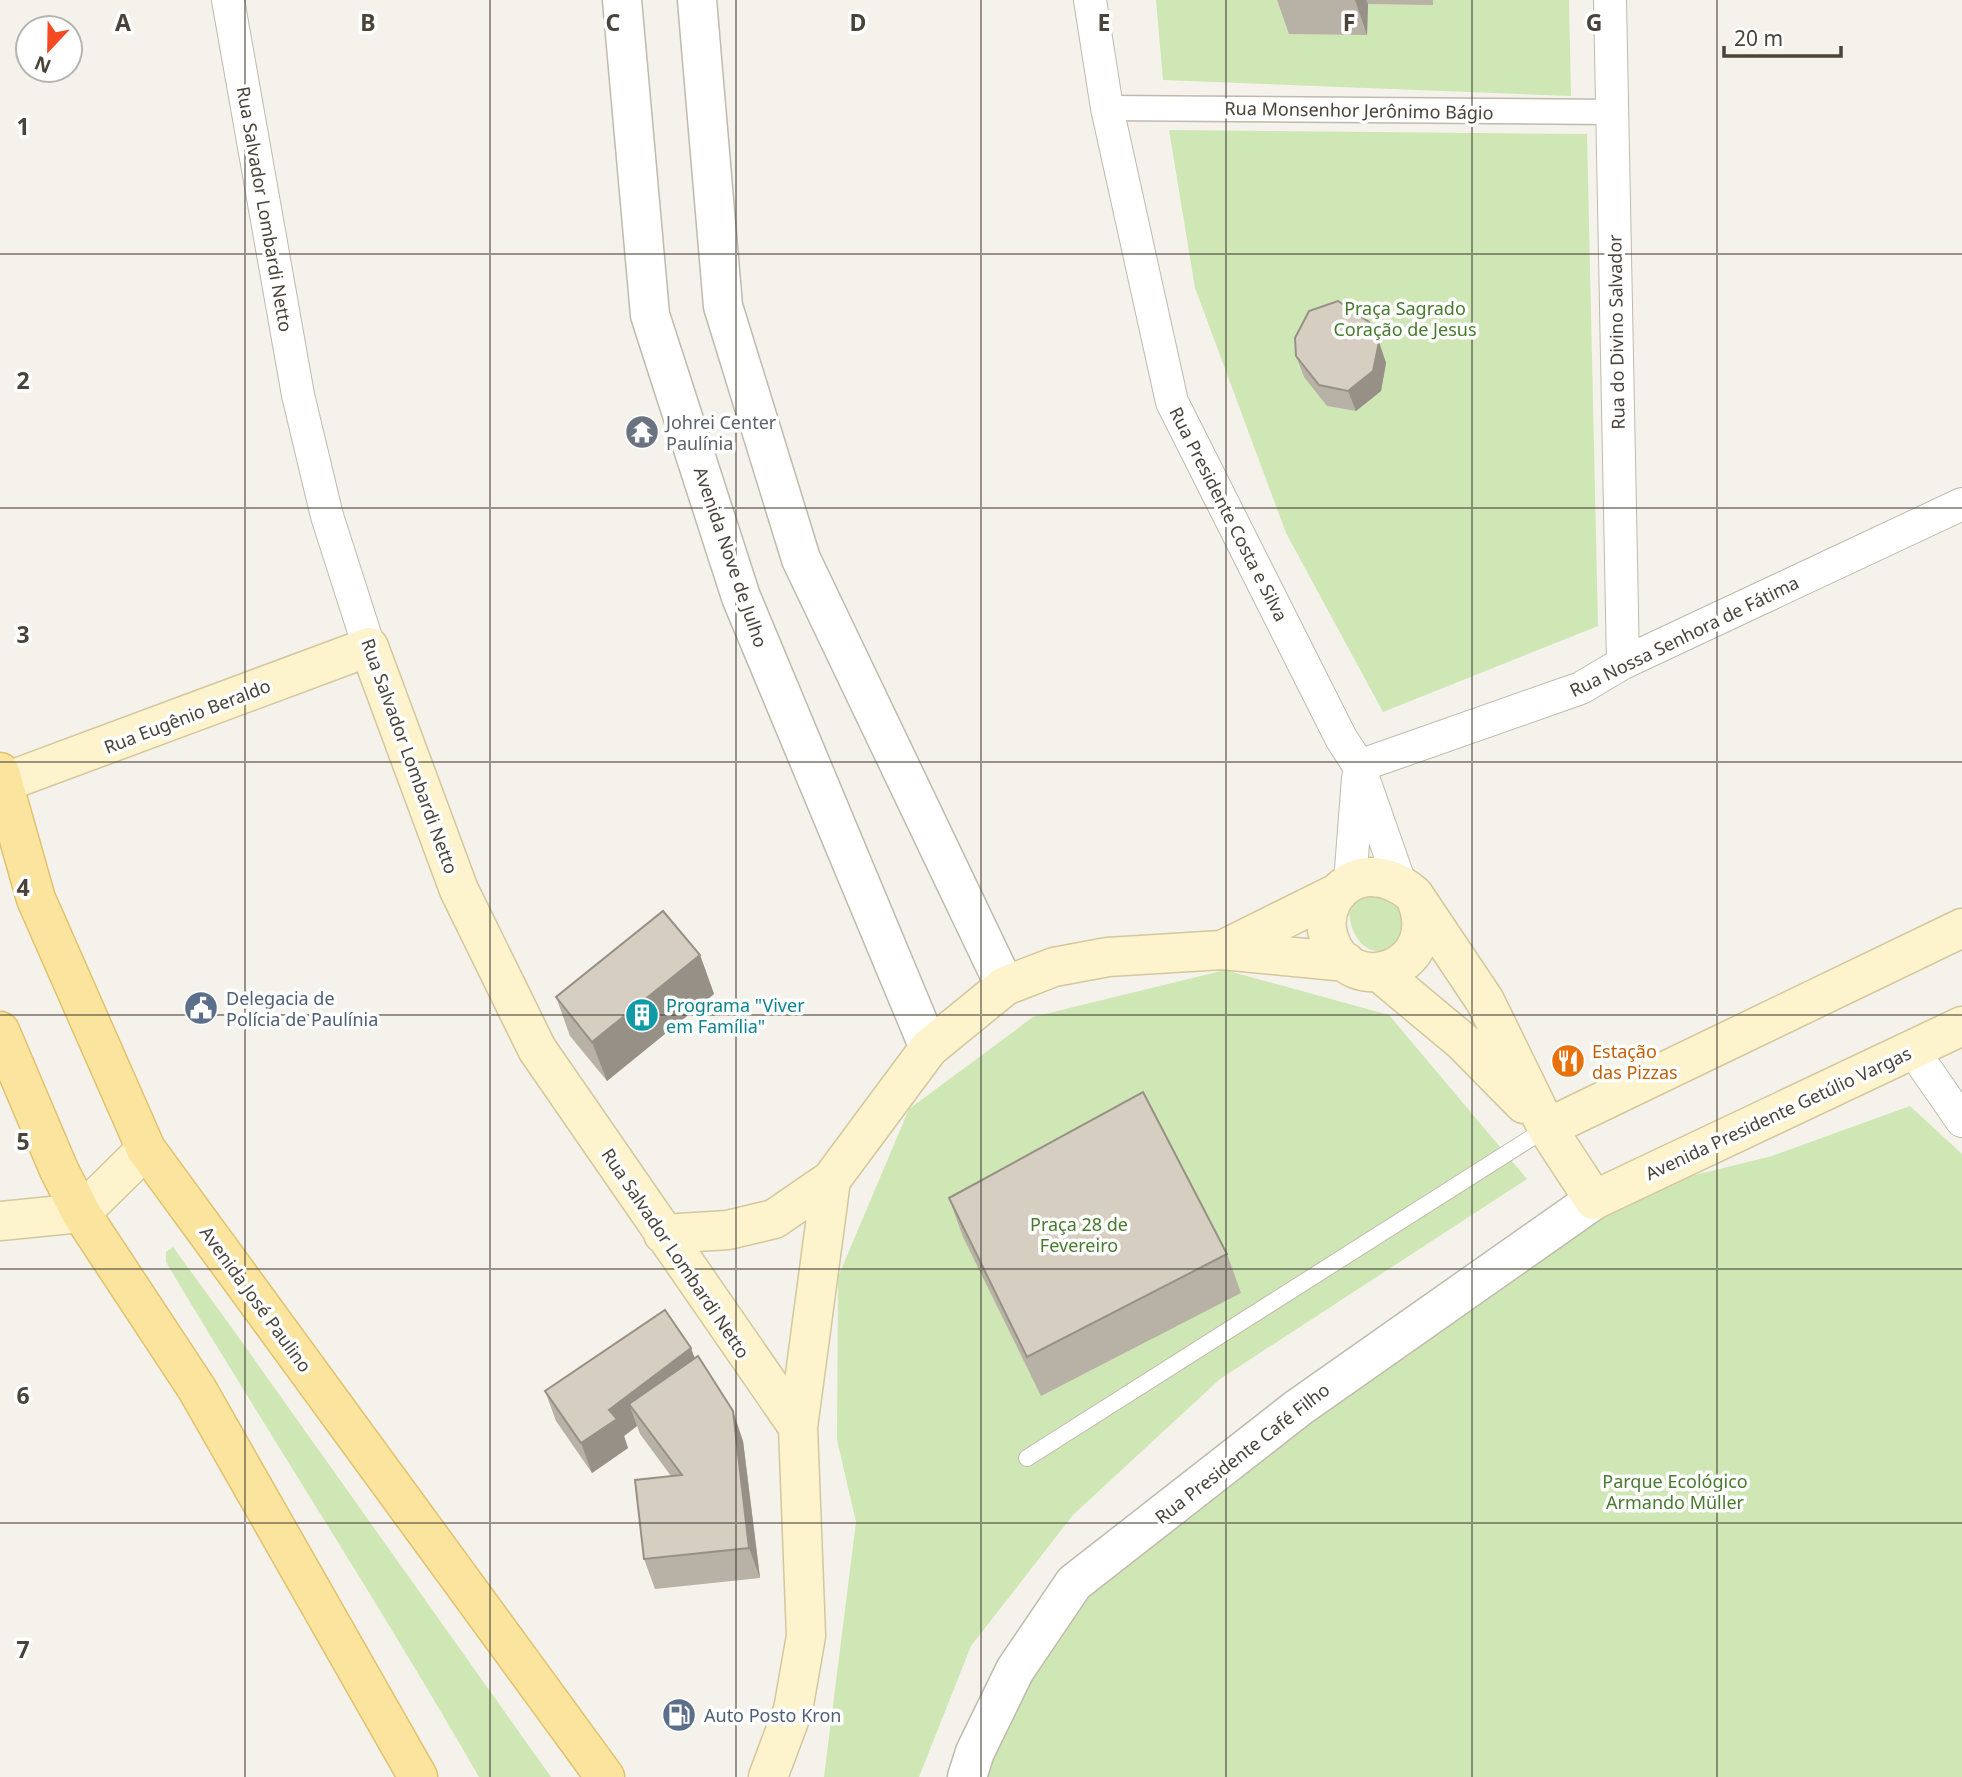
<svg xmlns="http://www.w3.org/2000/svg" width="1962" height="1777" viewBox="0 0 1962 1777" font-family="'Noto Sans',sans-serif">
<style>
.green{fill:#cfe7b5}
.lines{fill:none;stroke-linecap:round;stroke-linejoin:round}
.service-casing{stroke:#c0baad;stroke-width:18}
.pedestrian-casing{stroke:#c0baad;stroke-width:27}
.minor-casing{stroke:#c0baad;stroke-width:34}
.tertiary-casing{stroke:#c0baad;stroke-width:41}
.secondary-casing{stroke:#d3c79c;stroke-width:41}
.primary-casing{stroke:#e0c26d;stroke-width:41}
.service{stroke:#fff;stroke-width:16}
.pedestrian{stroke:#fff;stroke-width:24}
.minor{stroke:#fff;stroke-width:32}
.tertiary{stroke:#fff;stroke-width:38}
.secondary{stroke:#fdf3cd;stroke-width:38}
.primary{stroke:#fbe49e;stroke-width:38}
.wall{fill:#b8b1a5}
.shaded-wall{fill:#969086}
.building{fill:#d6cec0;stroke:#969086;stroke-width:2}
.grid{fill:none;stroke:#494339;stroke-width:2;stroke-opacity:0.55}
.labels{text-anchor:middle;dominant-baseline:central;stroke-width:7;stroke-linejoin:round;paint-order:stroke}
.street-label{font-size:18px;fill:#494339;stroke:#fff}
.park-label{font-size:18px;fill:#477a2d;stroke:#fff}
.worship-label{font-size:18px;fill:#5b616d;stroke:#fff;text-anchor:start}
.service-label{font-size:18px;fill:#4e5e75;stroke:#fff;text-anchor:start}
.culture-label{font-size:18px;fill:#0d838f;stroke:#fff;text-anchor:start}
.food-label{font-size:18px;fill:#c56008;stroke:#fff;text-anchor:start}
.grid-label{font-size:23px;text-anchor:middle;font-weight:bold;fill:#494339;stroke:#fff;stroke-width:7;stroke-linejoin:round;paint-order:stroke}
</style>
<rect width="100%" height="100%" fill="#f5f2eb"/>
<path class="green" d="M1156,0H1569L1571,96L1163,80Z
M1169,130L1587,134L1598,626L1383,712L1286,533L1195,288Z
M1385,882L1412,929C1405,935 1398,944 1390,948C1362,962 1345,924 1350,903Z
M1225,970L1389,1015L1527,1179L1220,1379L1073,1515L971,1646L919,1777H824L856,1522L837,1440L838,1277L909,1109L1033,1017Z
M1910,1106L1962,1154V1777H967L1074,1583L1594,1200L1772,1156Z
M173,1247L227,1321L551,1777H479C379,1603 269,1435 166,1262V1252Z"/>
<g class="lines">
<g class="service-casing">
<path id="service" d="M1027,1458L1547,1128"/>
</g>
<g class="pedestrian-casing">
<path id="pedestrian" d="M1107,108L1612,112"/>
</g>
<g class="minor-casing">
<path id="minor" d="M228,0L298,395L327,516L369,647
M1090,0L1107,108L1172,402L1341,738L1359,766L1400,883
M1610,0L1623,663
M1359,766L1581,688L1623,663L1962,504
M1350,882L1358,778
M1912,1049L1962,1121"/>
</g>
<g class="tertiary-casing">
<path id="tertiary" d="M622,0L650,315L741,597L929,1048
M697,0L723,306L801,559L1005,986
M967,1777L975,1752L1015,1670L1074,1583L1298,1408L1594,1200"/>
</g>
<g class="secondary-casing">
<path id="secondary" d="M0,784L369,647L459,890L537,1049L798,1427
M1414,895C1449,969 1348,1002 1329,938C1325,926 1326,913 1332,901C1352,867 1389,873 1414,895L1485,1001L1547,1128L1594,1200L1962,1026
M1222,950L1337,893
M1379,972L1463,1042L1524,1104
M1547,1128L1962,928
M0,1221L81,1213L146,1149
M663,1234L728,1230L774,1219L831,1180L929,1048L1005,986L1054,967L1108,957L1222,950L1346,962
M768,1777L793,1710L806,1636L798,1427L831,1180"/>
</g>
<g class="primary-casing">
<path id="primary" d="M0,772L36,899L146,1149L605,1777
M0,1031L59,1170L81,1213L197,1389L418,1777"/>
</g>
<use href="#service" class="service"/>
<use href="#pedestrian" class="pedestrian"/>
<use href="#minor" class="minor"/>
<use href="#tertiary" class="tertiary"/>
<use href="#secondary" class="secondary"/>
<use href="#primary" class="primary"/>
</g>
<path class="wall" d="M1277,0H1433V5L1368,4L1367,35L1289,34Z
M1379,342L1386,363L1381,391L1356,411L1327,406L1304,377L1296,356Z
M700,955L714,994L607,1081L570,1036L556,997Z
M949,1198L1227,1254L1241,1293L1041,1396L963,1237Z
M695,1358L743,1441L760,1578L655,1589L644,1559L671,1476L640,1434L637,1426L624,1436L628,1448L592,1473L556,1421L545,1391Z"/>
<path class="shaded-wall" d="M1355,0H1366L1368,4L1367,35Z
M1379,342L1386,363L1381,391L1356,411L1348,391Z
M700,955L714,994L607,1081L592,1042Z
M691,1348L702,1378L629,1404L637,1426L624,1436L628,1448L592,1473L581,1443L609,1410Z
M733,1411L743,1441L760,1578L749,1548Z"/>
<path class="building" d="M1338,301L1369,322L1379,342L1373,371L1348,391L1319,385L1296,356L1295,338L1309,311Z
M663,911L700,955L592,1042L556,997Z
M1143,1092L1227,1254L1027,1357L949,1198Z
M665,1310L691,1348L609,1410L617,1419L581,1443L545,1391Z
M698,1356L733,1411L749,1548L644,1559L635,1480L682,1475L629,1404Z"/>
<path class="grid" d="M245,0V1777M490,0V1777M736,0V1777M981,0V1777M1226,0V1777M1472,0V1777M1717,0V1777M0,254H1962M0,508H1962M0,762H1962M0,1015H1962M0,1269H1962M0,1523H1962"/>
<defs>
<g id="temple-disc" transform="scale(1.75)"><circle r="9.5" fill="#6b7280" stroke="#fff"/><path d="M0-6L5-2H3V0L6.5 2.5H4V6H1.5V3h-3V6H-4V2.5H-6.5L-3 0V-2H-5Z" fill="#fff"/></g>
<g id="civic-disc" transform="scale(1.75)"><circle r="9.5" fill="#5c6f8a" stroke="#fff"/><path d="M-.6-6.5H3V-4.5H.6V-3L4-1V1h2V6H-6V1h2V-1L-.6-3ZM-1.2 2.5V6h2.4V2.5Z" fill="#fff"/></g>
<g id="building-disc" transform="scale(1.75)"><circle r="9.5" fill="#0f9aa8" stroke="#fff"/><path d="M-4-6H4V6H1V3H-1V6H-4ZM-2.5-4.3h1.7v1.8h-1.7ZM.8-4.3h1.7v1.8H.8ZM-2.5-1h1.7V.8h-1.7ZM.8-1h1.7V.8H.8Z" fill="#fff"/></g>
<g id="restaurant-disc" transform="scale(1.75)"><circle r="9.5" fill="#e8710a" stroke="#fff"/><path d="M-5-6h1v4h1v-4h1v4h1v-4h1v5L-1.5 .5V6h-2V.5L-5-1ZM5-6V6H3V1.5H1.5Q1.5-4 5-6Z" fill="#fff"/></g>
<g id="fuel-disc" transform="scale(1.75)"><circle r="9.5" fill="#5c6f8a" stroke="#fff"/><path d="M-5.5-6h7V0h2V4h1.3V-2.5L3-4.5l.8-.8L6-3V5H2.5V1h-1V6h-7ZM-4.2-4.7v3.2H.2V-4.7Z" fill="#fff"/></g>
</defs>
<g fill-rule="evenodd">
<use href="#temple-disc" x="642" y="432"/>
<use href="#civic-disc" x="201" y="1008"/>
<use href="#building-disc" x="642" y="1015"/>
<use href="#restaurant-disc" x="1568" y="1061"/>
<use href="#fuel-disc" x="679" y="1715"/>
</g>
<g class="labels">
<g class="street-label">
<text transform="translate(1359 110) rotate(1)">Rua Monsenhor Jerônimo Bágio</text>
<text transform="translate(265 209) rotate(80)">Rua Salvador Lombardi Netto</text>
<text transform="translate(1616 332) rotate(-91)">Rua do Divino Salvador</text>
<text transform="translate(1229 514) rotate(63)">Rua Presidente Costa e Silva</text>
<text transform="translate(731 557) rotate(71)">Avenida Nove de Julho</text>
<text transform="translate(1684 636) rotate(-26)">Rua Nossa Senhora de Fátima</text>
<text transform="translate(187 716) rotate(-21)">Rua Eugênio Beraldo</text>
<text transform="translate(410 756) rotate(70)">Rua Salvador Lombardi Netto</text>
<text transform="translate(1778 1113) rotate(-25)">Avenida Presidente Getúlio Vargas</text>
<text transform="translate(676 1253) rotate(56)">Rua Salvador Lombardi Netto</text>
<text transform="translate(256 1299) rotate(54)">Avenida José Paulino</text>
<text transform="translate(1242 1453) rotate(-38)">Rua Presidente Café Filho</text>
</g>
<g class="park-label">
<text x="1405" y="308">Praça Sagrado<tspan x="1405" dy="21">Coração de Jesus</tspan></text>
<text x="1079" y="1224">Praça 28 de<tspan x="1079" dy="21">Fevereiro</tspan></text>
<text x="1675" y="1481">Parque Ecológico<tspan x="1675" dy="21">Armando Müller</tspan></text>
</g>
<g class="worship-label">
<text x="666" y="422">Johrei Center<tspan x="666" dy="21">Paulínia</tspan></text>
</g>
<g class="service-label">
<text x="226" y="998">Delegacia de<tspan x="226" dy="21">Polícia de Paulínia</tspan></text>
<text x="704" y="1715">Auto Posto Kron</text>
</g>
<g class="culture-label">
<text x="666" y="1005">Programa "Viver<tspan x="666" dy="21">em Família"</tspan></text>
</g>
<g class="food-label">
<text x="1592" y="1051">Estação<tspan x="1592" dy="21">das Pizzas</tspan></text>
</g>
</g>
<g class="grid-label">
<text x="123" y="31">A</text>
<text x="368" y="31">B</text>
<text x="613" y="31">C</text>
<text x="858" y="31">D</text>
<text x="1104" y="31">E</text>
<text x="1349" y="31">F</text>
<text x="1594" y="31">G</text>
<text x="23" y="135">1</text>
<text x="23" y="389">2</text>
<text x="23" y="643">3</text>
<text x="23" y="896">4</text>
<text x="23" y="1150">5</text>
<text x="23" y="1404">6</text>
<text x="23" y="1658">7</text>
</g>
<g transform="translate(49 49) rotate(202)"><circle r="33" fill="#ffffff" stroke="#b6b4b0" stroke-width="2"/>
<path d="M0-5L12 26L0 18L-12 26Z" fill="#f34a24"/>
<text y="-10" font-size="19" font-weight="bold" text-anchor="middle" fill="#494339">N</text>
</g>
<path d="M1724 46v10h117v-10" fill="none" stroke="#494339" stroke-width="3.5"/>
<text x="1734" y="46" font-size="21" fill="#494339" stroke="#ffffff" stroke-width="5" paint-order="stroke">20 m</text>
</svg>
